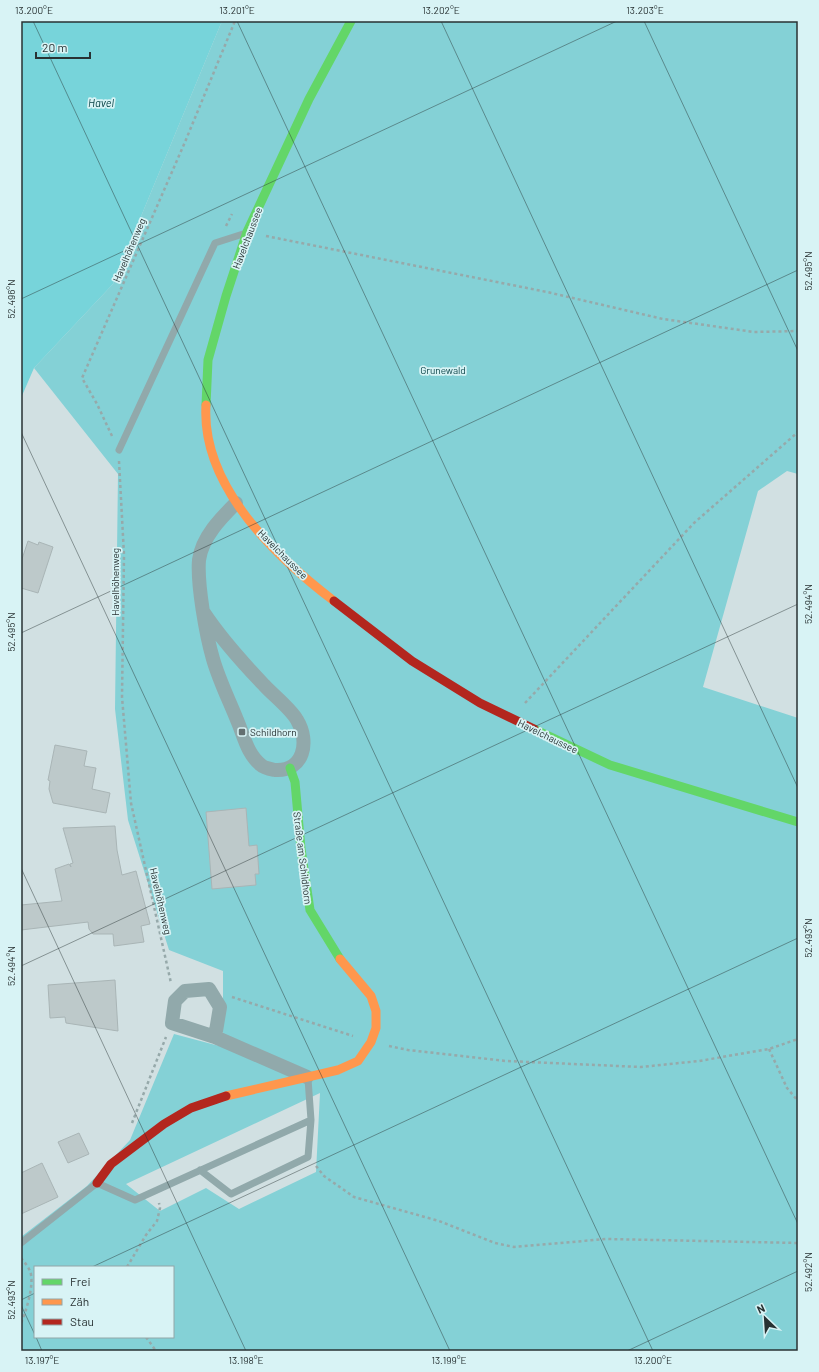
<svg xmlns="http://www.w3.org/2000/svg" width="819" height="1372" viewBox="0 0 819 1372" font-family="Barlow,sans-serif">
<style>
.forest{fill:#84d1d6;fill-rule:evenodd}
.water{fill:#77d4da}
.building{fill:#bdc9ca;stroke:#a9b5b6}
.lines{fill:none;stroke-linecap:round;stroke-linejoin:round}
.path{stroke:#96a9aa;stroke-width:2.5;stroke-dasharray:3 3;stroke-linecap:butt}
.lane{stroke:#91a9ab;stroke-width:7}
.street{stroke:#91a9ab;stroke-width:14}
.fast{stroke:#63d668;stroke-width:9}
.slow{stroke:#ff974d;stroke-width:9}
.jam{stroke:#b3261e;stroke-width:9}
.ticks{fill:none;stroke:#283233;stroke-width:1;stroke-opacity:0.45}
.poi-dot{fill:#636f70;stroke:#d8f3f5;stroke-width:1.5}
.labels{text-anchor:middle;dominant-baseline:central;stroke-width:3.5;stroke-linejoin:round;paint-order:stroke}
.street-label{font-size:10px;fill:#283233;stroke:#d8f3f5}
.park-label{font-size:10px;fill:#0d464a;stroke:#d8f3f5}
.poi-label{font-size:10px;fill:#283233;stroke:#d8f3f5;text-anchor:start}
.water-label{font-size:11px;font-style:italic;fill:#084346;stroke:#d8f3f5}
.neatline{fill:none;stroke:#283233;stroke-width:1.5}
.ticks-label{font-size:10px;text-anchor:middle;fill:#283233}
</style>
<rect width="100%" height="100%" fill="#d1e0e2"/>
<path class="forest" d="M222,21H798V474L787,471L758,491L703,687L798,718V1351H21V1237L87,1186L130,1140L174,1034L223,1047V971L169,950L128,820L115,709L118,474L34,368L113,284ZM320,1093L316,1172L239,1209L206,1188L160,1211L126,1184ZM35,1267H173V1337H35Z"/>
<path class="water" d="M21,21H222L113,284L34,368L21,398Z"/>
<path class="building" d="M28,541L38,545L39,542L53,547L38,593L21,588V562Z
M55,745L87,751L84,766L96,768L92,789L110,793L106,813L53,803L49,789L50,781L48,780Z
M246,808L249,846L257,845L259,874H255L256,885L212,889L206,812Z
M115,826L117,850L122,875L136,871L150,924L141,926L144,942L114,946L113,934H93L89,929L88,922L21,930V905L62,901L55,869L69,864L71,867L70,864L73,863L63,828Z
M115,980L118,1031L66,1023L65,1017L50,1018L48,985Z
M79,1133L89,1154L68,1163L58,1142Z
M42,1163L58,1197L21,1214V1173Z"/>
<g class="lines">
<path class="path" d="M226,226L232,214
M266,236L547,292L663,319L754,332L798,331
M112,436L97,404L82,378L185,142L235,21
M119,461L124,555L122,697L131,803L171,983
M525,703L694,523L798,432
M232,997L353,1036
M389,1046L408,1050L506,1061L641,1067L699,1061L769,1049L798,1039
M769,1049L787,1088L798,1101
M132,1123L166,1037
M316,1166L324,1176L354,1197L439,1221L495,1243L514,1247L606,1239L798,1243
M21,1258C24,1262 28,1266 30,1271C35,1283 26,1312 21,1323
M127,1267L146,1235L157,1221L160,1208L159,1203
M146,1337L156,1351"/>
<path class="lane" d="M119,450L215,243L243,234
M200,1170L231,1194L308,1157L311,1120
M21,1243L97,1183L135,1200L311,1120L308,1079"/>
<path class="street" d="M204,613C222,640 242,662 264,685C273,695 291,709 297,720C310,741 304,772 275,770C270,769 264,768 261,765C247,754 244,736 237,720C229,700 219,680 213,659C206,635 197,584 199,560C202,537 221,518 236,503
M215,1037L220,1007L209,989L185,991L175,1001L172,1023L215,1037L307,1077"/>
<path class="fast" d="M206,405L208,360L226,296L247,232L309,99L351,21
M534,729L610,765L798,822
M290,768L295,782L301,849L310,910L340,959"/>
<path class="slow" d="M206,405C201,486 275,556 334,601
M226,1096L338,1070L358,1061L371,1042L376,1028V1011L371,996L340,959"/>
<path class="jam" d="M334,601L412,661L480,703L534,729
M97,1183L111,1164L164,1124L191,1108L226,1096"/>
</g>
<path class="ticks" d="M33,21L653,1351M237,21L798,1224M441,21L798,788M644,21L798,351M21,299L617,21M21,432L450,1351M21,633L798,270M21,868L246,1351M21,966L798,604M92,1267L798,938M21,1300L35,1293M21,1305L35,1335M36,1337L42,1351M627,1351L798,1271"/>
<rect class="poi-dot" x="238" y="728" width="8" height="8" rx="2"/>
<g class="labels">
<g class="street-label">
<text transform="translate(247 238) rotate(-69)">Havelchaussee</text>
<text transform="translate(129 250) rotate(-67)">Havelhöhenweg</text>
<text transform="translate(283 554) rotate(45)">Havelchaussee</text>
<text transform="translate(115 582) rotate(-90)">Havelhöhenweg</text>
<text transform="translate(548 736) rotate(26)">Havelchaussee</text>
<text transform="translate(303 858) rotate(83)">Straße am Schildhorn</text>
<text transform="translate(161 901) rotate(77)">Havelhöhenweg</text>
</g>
<g class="park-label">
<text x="443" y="370">Grunewald</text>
</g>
<g class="poi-label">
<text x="250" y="732">Schildhorn</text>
</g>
<g class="water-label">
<text x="101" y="102">Havel</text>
</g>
</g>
<rect width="819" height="1372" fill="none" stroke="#d8f3f5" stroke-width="44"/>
<rect x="34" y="1266" width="140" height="72" fill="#d8f3f5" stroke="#92a6a7"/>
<rect x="42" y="1279" width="20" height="6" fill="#63d668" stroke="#92a6a7"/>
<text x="70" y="1286" font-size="12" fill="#283233">Frei</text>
<rect x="42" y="1299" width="20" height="6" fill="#ff974d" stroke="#92a6a7"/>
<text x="70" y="1306" font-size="12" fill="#283233">Zäh</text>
<rect x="42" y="1319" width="20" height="6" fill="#b3261e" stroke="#92a6a7"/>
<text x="70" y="1326" font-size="12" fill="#283233">Stau</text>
<g transform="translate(765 1318) rotate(335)" stroke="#d8f3f5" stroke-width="3" paint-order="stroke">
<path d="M0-3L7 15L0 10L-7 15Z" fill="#283233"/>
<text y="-6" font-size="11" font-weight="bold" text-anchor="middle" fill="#283233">N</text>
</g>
<path d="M36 52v6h54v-6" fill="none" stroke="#283233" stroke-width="2"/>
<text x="42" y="52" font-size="12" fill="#283233" stroke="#d8f3f5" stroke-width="3" paint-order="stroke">20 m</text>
<rect x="22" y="22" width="775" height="1328" class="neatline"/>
<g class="ticks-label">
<text x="34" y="14">13.200°E</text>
<text x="237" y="14">13.201°E</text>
<text x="441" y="14">13.202°E</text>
<text x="645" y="14">13.203°E</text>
<text transform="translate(808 271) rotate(-90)" y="4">52.495°N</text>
<text transform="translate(11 299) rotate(-90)" y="4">52.496°N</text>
<text transform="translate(808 604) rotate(-90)" y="4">52.494°N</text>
<text transform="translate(11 632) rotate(-90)" y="4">52.495°N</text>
<text transform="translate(808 938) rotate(-90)" y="4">52.493°N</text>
<text transform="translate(11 966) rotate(-90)" y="4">52.494°N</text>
<text transform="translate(808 1272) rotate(-90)" y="4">52.492°N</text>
<text transform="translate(11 1300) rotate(-90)" y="4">52.493°N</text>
<text x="42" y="1364">13.197°E</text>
<text x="246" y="1364">13.198°E</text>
<text x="449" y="1364">13.199°E</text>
<text x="653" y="1364">13.200°E</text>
</g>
</svg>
